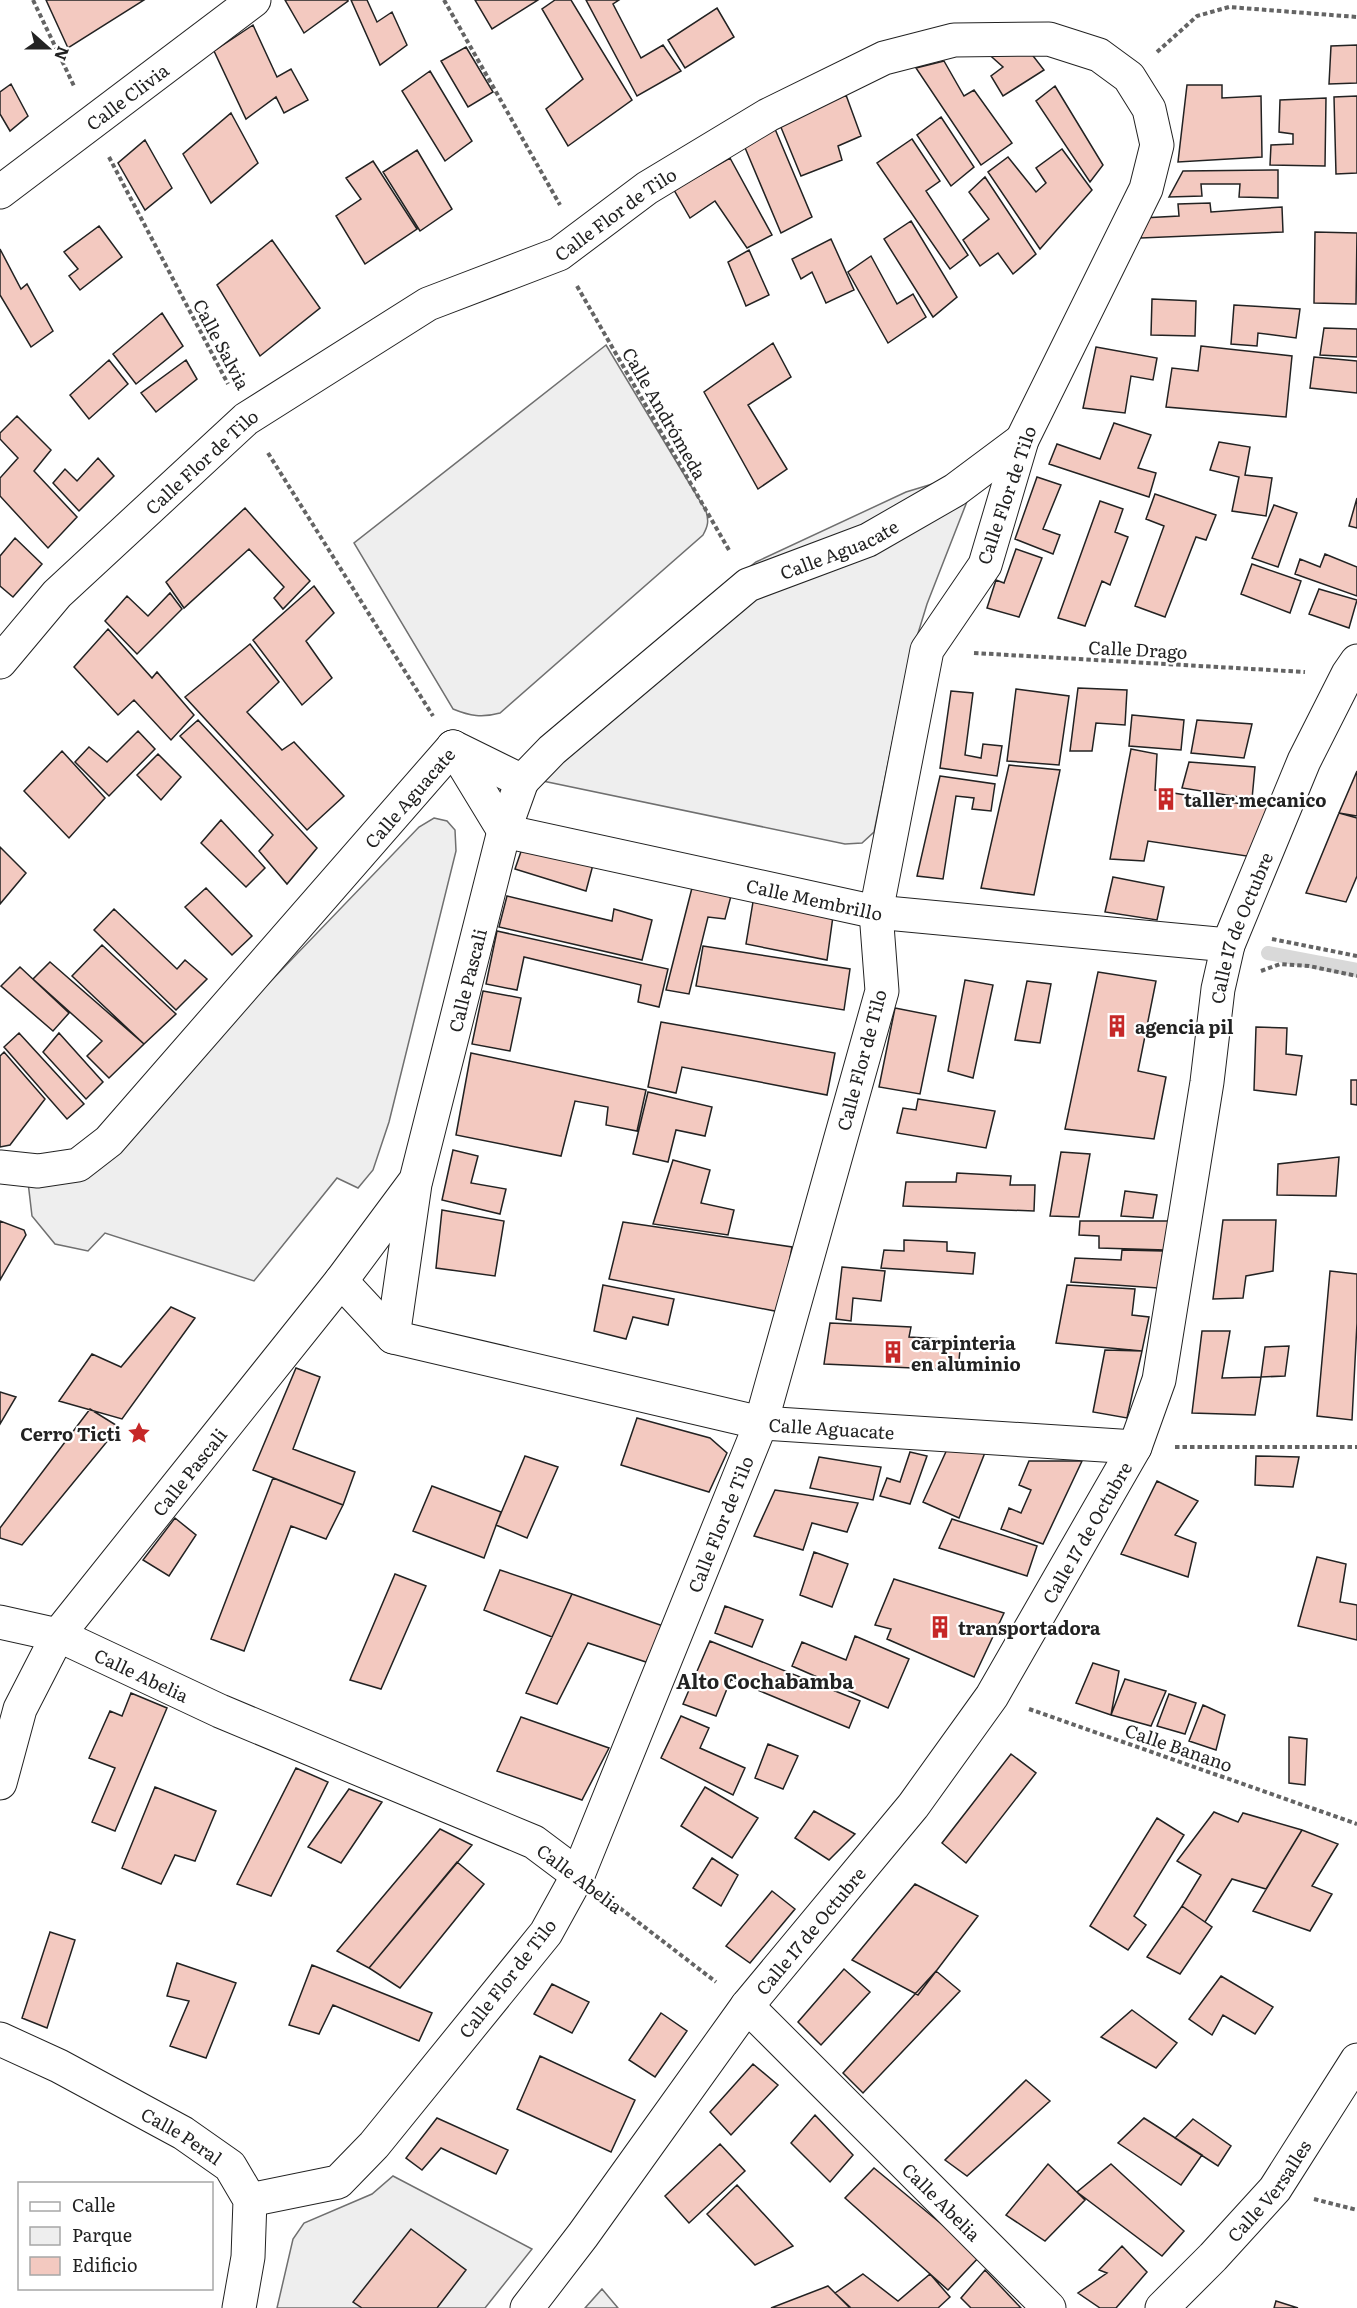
<svg xmlns="http://www.w3.org/2000/svg" width="1357" height="2308" viewBox="0 0 1357 2308" font-family="Literata,serif">
<style>
.green{fill:#eee;stroke:#6f6f6f;stroke-width:1.5}
.lines{fill:none;stroke-linecap:round;stroke-linejoin:round}
.stream{stroke:#d9d9d9;stroke-width:14}
.building{fill:#f3c9c0;stroke:#222;stroke-width:1.5}
.minor-casing{stroke:#222;stroke-width:35}
.tertiary-casing{stroke:#222;stroke-width:35}
.path{stroke:#646464;stroke-width:4;stroke-dasharray:4.5 3;stroke-linecap:butt}
.minor{stroke:#fff;stroke-width:33}
.tertiary{stroke:#fff;stroke-width:33}
.labels{text-anchor:middle;dominant-baseline:central;stroke-width:4.5;stroke-linejoin:round;paint-order:stroke}
.street-label{font-size:18px;fill:#222;stroke:#fff}
.poi-label{font-size:18px;font-weight:bold;fill:#222;stroke:#fff;text-anchor:start}
.neighbourhood-label{font-size:20px;font-weight:bold;fill:#222;stroke:#fff}
</style>
<rect width="100%" height="100%" fill="#fff"/>
<path class="green" d="M606,345L706,511C709,521 708,526 703,535L500,713C482,718 470,716 453,709L354,543Z
M952,478L975,481L927,604L908,666L874,832L862,843L845,844L538,780L689,615L756,562L906,492Z
M434,818L447,821L455,830L456,851L389,1122L373,1170L358,1188L337,1178L254,1281L105,1233L88,1251L55,1244L32,1216L28,1182L165,1091L419,827Z
M393,2176L532,2249L485,2308H277L293,2239L304,2223L372,2194Z
M602,2289L618,2308H585Z"/>
<g class="lines">
<path class="stream" d="M1268,953L1357,970"/>
</g>
<path class="building" d="M46,0H144L68,48Z
M285,0H348V1L304,33Z
M351,0H367L377,22L392,12L407,45L380,65Z
M475,0H538L492,29Z
M555,0H571L632,100L568,146L546,109L583,79L542,9Z
M586,0H619L613,4L641,58L663,45L681,71L637,96Z
M717,8L734,37L685,68L668,40Z
M253,25L277,77L291,69L308,100L284,113L276,97L246,119L214,51Z
M1357,45V83L1329,84L1331,46Z
M466,47L493,92L468,107L441,61Z
M1027,48L1044,70L1003,96L991,76L1003,67L984,50Z
M944,61L964,96L974,90L1012,143L981,165L916,68Z
M430,71L472,141L445,161L402,91Z
M11,84L28,116L10,131L0,114V92Z
M1187,85H1222V98L1261,96L1262,157L1178,162Z
M1055,86L1103,165L1090,182L1036,101Z
M846,95L861,136L838,146L842,160L801,176L780,125Z
M1357,96V173L1336,174L1334,97Z
M1326,98L1325,166L1270,165L1271,145L1293,144V134L1279,132L1280,100Z
M231,113L258,163L211,203L183,154Z
M941,117L974,167L951,186L917,135Z
M775,129L812,217L781,233L743,143Z
M912,139L940,181L926,191L968,255L950,269L877,163Z
M145,140L172,188L145,210L118,163Z
M1062,149L1092,190L1040,249L988,172L1008,157L1036,192L1046,183L1036,168Z
M417,150L452,209L420,231L383,172Z
M730,158L772,235L747,248L715,201L690,218L674,190Z
M373,161L417,229L365,264L336,216L361,199L346,178Z
M1278,170V198L1239,197L1240,184H1201L1202,196L1169,197L1183,171Z
M985,177L1036,254L1013,274L998,253L980,266L963,240L989,219L969,192Z
M1210,203L1211,212L1282,207L1283,232L1141,238L1142,218L1179,216L1178,204Z
M911,221L957,297L933,317L884,239Z
M99,226L122,257L80,290L69,276L78,269L64,252Z
M1315,232L1357,233L1356,304L1314,303Z
M831,239L854,290L826,303L812,272L801,279L792,259Z
M272,240L320,308L260,356L217,285Z
M0,249L21,289L27,284L53,331L31,347L0,295Z
M749,250L769,295L746,306L728,262Z
M871,256L897,304L913,294L926,317L888,343L848,272Z
M1152,299L1196,301L1195,336L1151,335Z
M1234,305L1300,309L1296,338L1258,333L1257,346L1231,344Z
M162,313L183,346L136,384L113,354Z
M1324,328L1357,329V357L1320,355Z
M773,343L791,377L748,405L787,469L758,489L704,392Z
M1201,346L1292,356L1286,417L1166,407L1172,368L1198,371Z
M1096,347L1157,358L1153,380L1131,376L1125,413L1083,408Z
M1314,357L1357,361V393L1310,388Z
M109,360L128,384L89,419L70,395Z
M186,360L197,379L156,412L141,393Z
M17,416L51,450L34,471L77,517L48,548L0,496V478L18,458L0,439V433Z
M1114,423L1151,435L1138,468L1156,473L1149,497L1049,464L1057,444L1100,459Z
M1219,442L1250,447L1245,475L1272,478L1266,516L1232,511L1239,477L1210,470Z
M98,458L114,476L79,511L53,483L65,469L77,481Z
M1037,477L1061,485L1043,529L1060,535L1053,554L1015,539Z
M1155,494L1216,515L1206,540L1196,537L1165,617L1135,606L1164,526L1146,519Z
M1357,498V528L1349,526Z
M1100,501L1123,509L1115,532L1128,537L1110,585L1102,581L1085,626L1058,618Z
M1274,505L1297,513L1278,567L1252,558Z
M245,508L310,581L283,609L274,598L284,587L249,549L184,608L166,582Z
M15,538L42,564L13,597L0,586V556Z
M1016,549L1042,558L1019,617L987,608L996,580L1004,583Z
M1325,554L1357,567V596L1295,574L1300,559L1320,567Z
M1252,564L1301,581L1290,613L1241,594Z
M314,586L334,613L306,641L332,678L302,705L253,640Z
M1319,589L1357,600L1349,628L1309,614Z
M170,593L182,609L137,654L105,621L127,596L148,616Z
M108,629L152,678L157,672L194,715L171,740L134,700L118,715L74,667Z
M250,644L279,682L247,712L282,750L294,742L344,796L307,830L185,697Z
M1078,688L1127,690L1125,725L1096,723L1092,751H1070Z
M1016,689L1069,696L1059,765L1007,761Z
M951,691L973,693L965,755L981,758L983,744L1002,746L997,776L940,768Z
M1132,715L1184,720L1181,750L1129,746Z
M198,720L317,848L287,884L259,851L273,835L180,736Z
M1197,720L1252,724L1244,758L1191,753Z
M138,731L155,749L109,796L75,762L89,747L107,762Z
M1131,749L1157,754L1155,790L1267,808L1253,857L1148,841L1144,861L1110,859Z
M62,751L105,798L69,838L24,791Z
M158,754L181,777L161,800L137,775Z
M1189,762L1255,767L1252,799L1182,788Z
M1009,765L1060,770L1034,895L981,888Z
M1357,771V816L1339,813Z
M940,776L995,784L991,811L972,809L974,798L956,796L943,879L917,876Z
M1339,813L1357,818V876L1346,902L1306,893Z
M221,820L265,868L246,887L201,843Z
M525,840L594,861L586,891L515,869Z
M0,847L26,873L0,904Z
M1113,877L1164,887L1157,920L1105,912Z
M693,884L732,892L725,919L708,917L689,994L666,990Z
M206,888L252,936L232,955L185,907Z
M507,896L612,921L614,909L652,920L642,960L499,927Z
M753,902L833,916L827,960L746,944Z
M114,909L177,969L185,960L207,979L176,1010L94,930Z
M497,931L668,969L659,1007L638,1002L641,985L524,957L517,990L486,984Z
M102,945L176,1014L144,1044L72,976Z
M703,946L850,969L844,1010L696,986Z
M50,962L144,1044L109,1078L87,1056L102,1041L33,979Z
M20,967L69,1013L53,1031L1,986Z
M1098,972L1156,981L1138,1071L1166,1077L1154,1139L1065,1129Z
M965,980L993,985L973,1078L948,1071Z
M1027,981L1051,984L1040,1043L1015,1040Z
M483,991L521,998L510,1051L472,1044Z
M895,1008L936,1016L920,1094L879,1087Z
M661,1022L835,1053L827,1095L682,1067L676,1093L648,1087Z
M1256,1027L1287,1028L1286,1054L1302,1056L1296,1095L1254,1090Z
M19,1033L84,1104L67,1119L4,1047Z
M59,1033L103,1082L86,1099L43,1052Z
M4,1052L45,1099L10,1145L0,1147V1056Z
M471,1053L646,1090L637,1131L606,1125L608,1107L575,1101L561,1156L456,1135Z
M1351,1080H1357V1105L1351,1104Z
M648,1092L712,1107L705,1136L676,1130L668,1162L633,1154Z
M918,1099L995,1111L986,1148L897,1133L903,1108L916,1110Z
M453,1150L478,1156L471,1183L506,1189L500,1214L442,1200Z
M1061,1152L1090,1154L1079,1217L1050,1216Z
M1339,1157L1336,1196L1277,1195L1278,1164Z
M673,1160L710,1170L701,1203L734,1210L728,1235L653,1224Z
M957,1173L1011,1176L1010,1185H1035L1034,1211L903,1206L906,1182H956Z
M1125,1191L1157,1195L1153,1218L1121,1216Z
M442,1210L504,1221L495,1276L436,1268Z
M1223,1220H1276L1273,1271L1246,1276L1243,1298L1213,1299Z
M0,1221L24,1230L26,1235L0,1280Z
M1080,1221H1169L1166,1250L1099,1248V1236L1079,1235Z
M623,1222L792,1247L780,1312L609,1279Z
M904,1240L947,1242V1251L975,1253L973,1274L881,1268L884,1250L904,1251Z
M1122,1250L1163,1251L1158,1288L1071,1282L1075,1258L1121,1260Z
M842,1267L885,1271L881,1301L853,1298L851,1321L836,1319Z
M1330,1271L1357,1274V1323L1352,1420L1317,1416Z
M603,1285L674,1299L668,1325L633,1317L626,1339L594,1331Z
M1067,1285L1135,1289L1132,1315L1149,1317L1142,1351L1056,1343Z
M171,1307L195,1318L122,1419L59,1401L92,1354L121,1367Z
M830,1323L911,1327L909,1337L961,1340L958,1370L824,1364Z
M1202,1331H1230L1222,1378L1261,1377L1255,1415L1192,1413Z
M1289,1346L1285,1376L1261,1377L1265,1347Z
M1105,1350L1142,1351L1127,1418L1093,1412Z
M296,1368L320,1377L293,1449L355,1472L343,1505L253,1470Z
M0,1392L16,1397L0,1424Z
M90,1409L119,1427L22,1545L0,1538V1528Z
M637,1418L710,1438L727,1453L709,1492L621,1465Z
M949,1445L986,1450L959,1518L923,1502Z
M910,1452L927,1456L910,1504L880,1496L887,1478L900,1482Z
M525,1456L558,1467L527,1538L496,1525Z
M1256,1456L1299,1457L1293,1487L1255,1485Z
M819,1457L881,1467L873,1500L810,1488Z
M1029,1461H1082L1043,1544L1001,1529L1009,1508L1021,1513L1031,1490L1019,1485Z
M273,1478L343,1505L326,1539L291,1526L244,1651L211,1639Z
M1157,1481L1198,1501L1175,1535L1196,1543L1188,1577L1121,1554Z
M432,1486L501,1512L484,1558L413,1531Z
M775,1490L858,1503L847,1532L812,1523L803,1550L754,1536Z
M175,1518L196,1535L169,1576L143,1560Z
M952,1519L1037,1546L1027,1576L939,1548Z
M814,1552L848,1564L832,1607L800,1595Z
M1317,1557L1346,1564L1340,1602L1357,1605V1640L1298,1626Z
M500,1570L572,1594L552,1637L484,1610Z
M395,1574L426,1586L381,1689L350,1680Z
M894,1579L1004,1613L974,1677L887,1639L891,1629L875,1625Z
M572,1594L663,1626L646,1662L588,1643L557,1704L526,1693Z
M725,1606L763,1620L752,1647L715,1633Z
M855,1636L909,1659L888,1708L792,1666L802,1642L846,1660Z
M710,1641L860,1701L849,1728L731,1679L716,1716L683,1704Z
M1093,1663L1119,1671L1111,1715L1076,1703Z
M1125,1679L1166,1691L1151,1726L1111,1715Z
M131,1693L167,1708L115,1831L92,1822L115,1768L89,1758L110,1711L122,1716Z
M1169,1694L1196,1703L1185,1734L1157,1726Z
M1203,1705L1225,1715L1216,1750L1189,1741Z
M681,1716L709,1728L700,1748L745,1768L733,1795L661,1758Z
M521,1717L609,1748L582,1800L497,1771Z
M1289,1737L1307,1739L1305,1785L1289,1783Z
M768,1744L798,1756L783,1789L755,1778Z
M1011,1754L1036,1773L966,1863L942,1843Z
M296,1768L328,1782L271,1896L237,1884Z
M155,1787L216,1811L195,1861L175,1855L161,1884L122,1868Z
M705,1787L758,1818L732,1858L681,1826Z
M349,1789L382,1802L341,1863L308,1847Z
M814,1811L855,1834L829,1860L795,1838Z
M1214,1812L1238,1822L1243,1813L1302,1830L1266,1889L1232,1879L1205,1922L1182,1906L1201,1875L1177,1861Z
M1157,1818L1184,1835L1134,1916L1146,1925L1128,1950L1090,1926Z
M440,1829L472,1845L369,1968L337,1951Z
M1302,1830L1338,1844L1312,1886L1332,1894L1310,1931L1253,1911Z
M712,1858L738,1875L721,1906L693,1888Z
M457,1862L484,1884L400,1988L369,1968Z
M915,1884L978,1916L918,1995L852,1960Z
M772,1891L795,1909L750,1963L726,1946Z
M1182,1906L1212,1927L1180,1974L1147,1957Z
M50,1932L75,1940L47,2028L22,2018Z
M177,1963L236,1983L206,2058L170,2046L189,2001L167,1996Z
M312,1965L432,2013L419,2041L333,2005L319,2034L289,2025Z
M844,1969L870,1992L821,2045L798,2022Z
M936,1971L960,1991L863,2093L843,2073Z
M1221,1976L1273,2007L1255,2034L1223,2015L1212,2035L1189,2019Z
M552,1984L589,2002L572,2033L534,2014Z
M1132,2010L1177,2043L1156,2068L1101,2037Z
M661,2013L687,2031L655,2077L629,2060Z
M540,2056L635,2100L611,2152L517,2109Z
M753,2064L778,2085L731,2135L710,2112Z
M1026,2080L1050,2101L967,2176L945,2160Z
M815,2115L853,2155L830,2182L791,2143Z
M437,2118L508,2150L496,2174L441,2148L422,2170L406,2158Z
M1144,2118L1202,2155L1181,2185L1118,2143Z
M1193,2119L1231,2146L1218,2166L1175,2138Z
M720,2144L745,2171L689,2223L665,2196Z
M1048,2164L1085,2200L1045,2241L1006,2215Z
M1111,2164L1184,2231L1162,2256L1077,2192Z
M874,2168L980,2256L948,2290L845,2198Z
M737,2185L793,2246L755,2265L707,2214Z
M411,2229L466,2270L437,2308H362L353,2302Z
M1122,2246L1147,2272L1116,2308H1100L1078,2293L1107,2273L1099,2270Z
M985,2270L1021,2308H971L961,2298Z
M863,2274L898,2301L930,2274L950,2297L938,2308H851L835,2293Z
M828,2286L850,2308H771Z
M1276,2301L1298,2308H1274Z"/>
<g class="lines">
<g class="minor-casing">
<g id="minor">
<path id="s1" d="M0,192L254,0"/>
<path id="s2" d="M0,662L57,594L246,419L428,304L559,254L647,188L768,115L884,58L954,40L1049,39L1099,55L1129,77L1149,109L1157,145L1146,189L1022,440L985,565L927,650L876,912L882,991L761,1423L578,1875L546,1933L374,2145L338,2182L250,2200"/>
<path id="s3" d="M453,747L504,831L876,912L1228,945"/>
<path id="s4" d="M453,747L522,781L552,750L748,585L868,540L955,490L1022,440"/>
<path id="s5" d="M0,1167L38,1171L78,1165L109,1141L453,747"/>
<path id="s6" d="M341,1281L393,1337L761,1423L1135,1447"/>
<path d="M393,1337L415,1184"/>
<path id="s7" d="M0,1622L58,1635L220,1711L534,1842L578,1875"/>
<path id="s8" d="M0,1783L20,1709L58,1635L341,1281L416,1180L504,831L522,781"/>
<path id="s9" d="M747,2006L1049,2308"/>
<path id="s10" d="M0,2039L59,2066L183,2133L230,2166L250,2200L248,2257L239,2308"/>
<path id="s11" d="M527,2308L583,2235L747,2006L913,1806L992,1696L1135,1447L1159,1380L1207,1082L1218,989L1228,945L1304,761L1348,674L1357,661"/>
</g>
</g>
<g class="tertiary-casing">
<g id="tertiary">
<path id="s12" d="M1162,2308L1213,2257L1275,2189L1357,2060"/>
</g>
</g>
<path class="path" d="M33,0L74,86
M444,0L560,205
M1157,52L1197,16L1229,7L1357,17
M109,157L228,384
M577,286L729,550
M268,453L433,716
M974,653L1305,672
M1272,939L1357,956
M1261,971L1280,964L1309,966L1357,976
M1175,1447H1357
M1029,1709L1357,1824
M608,1899L716,1982
M1314,2199L1357,2210"/>
<use href="#minor" class="minor"/>
<use href="#tertiary" class="tertiary"/>
</g>
<defs>
<g id="building-bare" transform="scale(1.8)"><path d="M-4-6H4V6H1V3H-1V6H-4ZM-2.5-4.3h1.7v1.8h-1.7ZM.8-4.3h1.7v1.8H.8ZM-2.5-1h1.7V.8h-1.7ZM.8-1h1.7V.8H.8Z" fill="#c62828" stroke="#fff" stroke-width="2.5" paint-order="stroke"/></g>
<g id="sight-bare" transform="scale(1.8)"><path d="M0-6L1.8-2.2L6-1.7L2.9 1.2L3.7 5.4L0 3.3L-3.7 5.4L-2.9 1.2L-6-1.7L-1.8-2.2Z" fill="#c62828" stroke="#fff" stroke-width="2.5" paint-order="stroke"/></g>
</defs>
<g fill-rule="evenodd">
<use href="#building-bare" x="1166" y="799"/>
<use href="#building-bare" x="1117" y="1026"/>
<use href="#building-bare" x="893" y="1352"/>
<use href="#sight-bare" x="139" y="1433"/>
<use href="#building-bare" x="940" y="1627"/>
</g>
<g class="labels">
<g class="street-label">
<text stroke="none"><textPath href="#s1" startOffset="159">Calle Clivia</textPath></text>
<text stroke="none"><textPath href="#s2" startOffset="771">Calle Flor de Tilo</textPath></text>
<text transform="translate(222 344) rotate(62)">Calle Salvia</text>
<text transform="translate(665 413) rotate(60)">Calle Andrómeda</text>
<text stroke="none"><textPath href="#s2" startOffset="285">Calle Flor de Tilo</textPath></text>
<text transform="translate(1006 495) rotate(-71)">Calle Flor de Tilo</text>
<text stroke="none"><textPath href="#s4" startOffset="474">Calle Aguacate</textPath></text>
<text transform="translate(1138 649) rotate(3)">Calle Drago</text>
<text stroke="none"><textPath href="#s5" startOffset="574">Calle Aguacate</textPath></text>
<text stroke="none"><textPath href="#s3" startOffset="416">Calle Membrillo</textPath></text>
<text stroke="none"><textPath href="#s11" startOffset="1588">Calle 17 de Octubre</textPath></text>
<text stroke="none"><textPath href="#s8" startOffset="945">Calle Pascali</textPath></text>
<text transform="translate(861 1060) rotate(-75)">Calle Flor de Tilo</text>
<text stroke="none"><textPath href="#s6" startOffset="525">Calle Aguacate</textPath></text>
<text stroke="none"><textPath href="#s8" startOffset="369">Calle Pascali</textPath></text>
<text transform="translate(720 1524) rotate(-68)">Calle Flor de Tilo</text>
<text stroke="none"><textPath href="#s11" startOffset="958">Calle 17 de Octubre</textPath></text>
<text stroke="none"><textPath href="#s7" startOffset="152">Calle Abelia</textPath></text>
<text transform="translate(1179 1747) rotate(19)">Calle Banano</text>
<text transform="translate(580 1878) rotate(37)">Calle Abelia</text>
<text stroke="none"><textPath href="#s11" startOffset="472">Calle 17 de Octubre</textPath></text>
<text transform="translate(507 1978) rotate(-52)">Calle Flor de Tilo</text>
<text stroke="none"><textPath href="#s10" startOffset="206">Calle Peral</textPath></text>
<text stroke="none"><textPath href="#s12" startOffset="159">Calle Versalles</textPath></text>
<text stroke="none"><textPath href="#s9" startOffset="276">Calle Abelia</textPath></text>
</g>
<g class="poi-label">
<text x="1184" y="799">taller mecanico</text>
<text x="1135" y="1026">agencia pil</text>
<text x="911" y="1342">carpinteria<tspan x="911" dy="21">en aluminio</tspan></text>
<text x="121" y="1433" text-anchor="end">Cerro Ticti</text>
<text x="958" y="1627">transportadora</text>
</g>
<g class="neighbourhood-label">
<text x="765" y="1680">Alto Cochabamba</text>
</g>
</g>
<rect x="18" y="2182" width="195" height="108" fill="#ffffff" stroke="#a7a7a7" stroke-width="1.5"/>
<rect x="30" y="2202" width="30" height="9" fill="#ffffff" stroke="#a7a7a7" stroke-width="1.5"/>
<text x="72" y="2212" font-size="18" fill="#222222">Calle</text>
<rect x="30" y="2227" width="30" height="18" fill="#eeeeee" stroke="#a7a7a7" stroke-width="1.5"/>
<text x="72" y="2242" font-size="18" fill="#222222">Parque</text>
<rect x="30" y="2257" width="30" height="18" fill="#f3c9c0" stroke="#a7a7a7" stroke-width="1.5"/>
<text x="72" y="2272" font-size="18" fill="#222222">Edificio</text>
<g transform="translate(48 48) rotate(111)" stroke="#ffffff" stroke-width="4.5" paint-order="stroke">
<path d="M0-4.5L10 22L0 15L-10 22Z" fill="#222222"/>
<text y="-9" font-size="16" font-weight="bold" text-anchor="middle" fill="#222222">N</text>
</g>
</svg>
